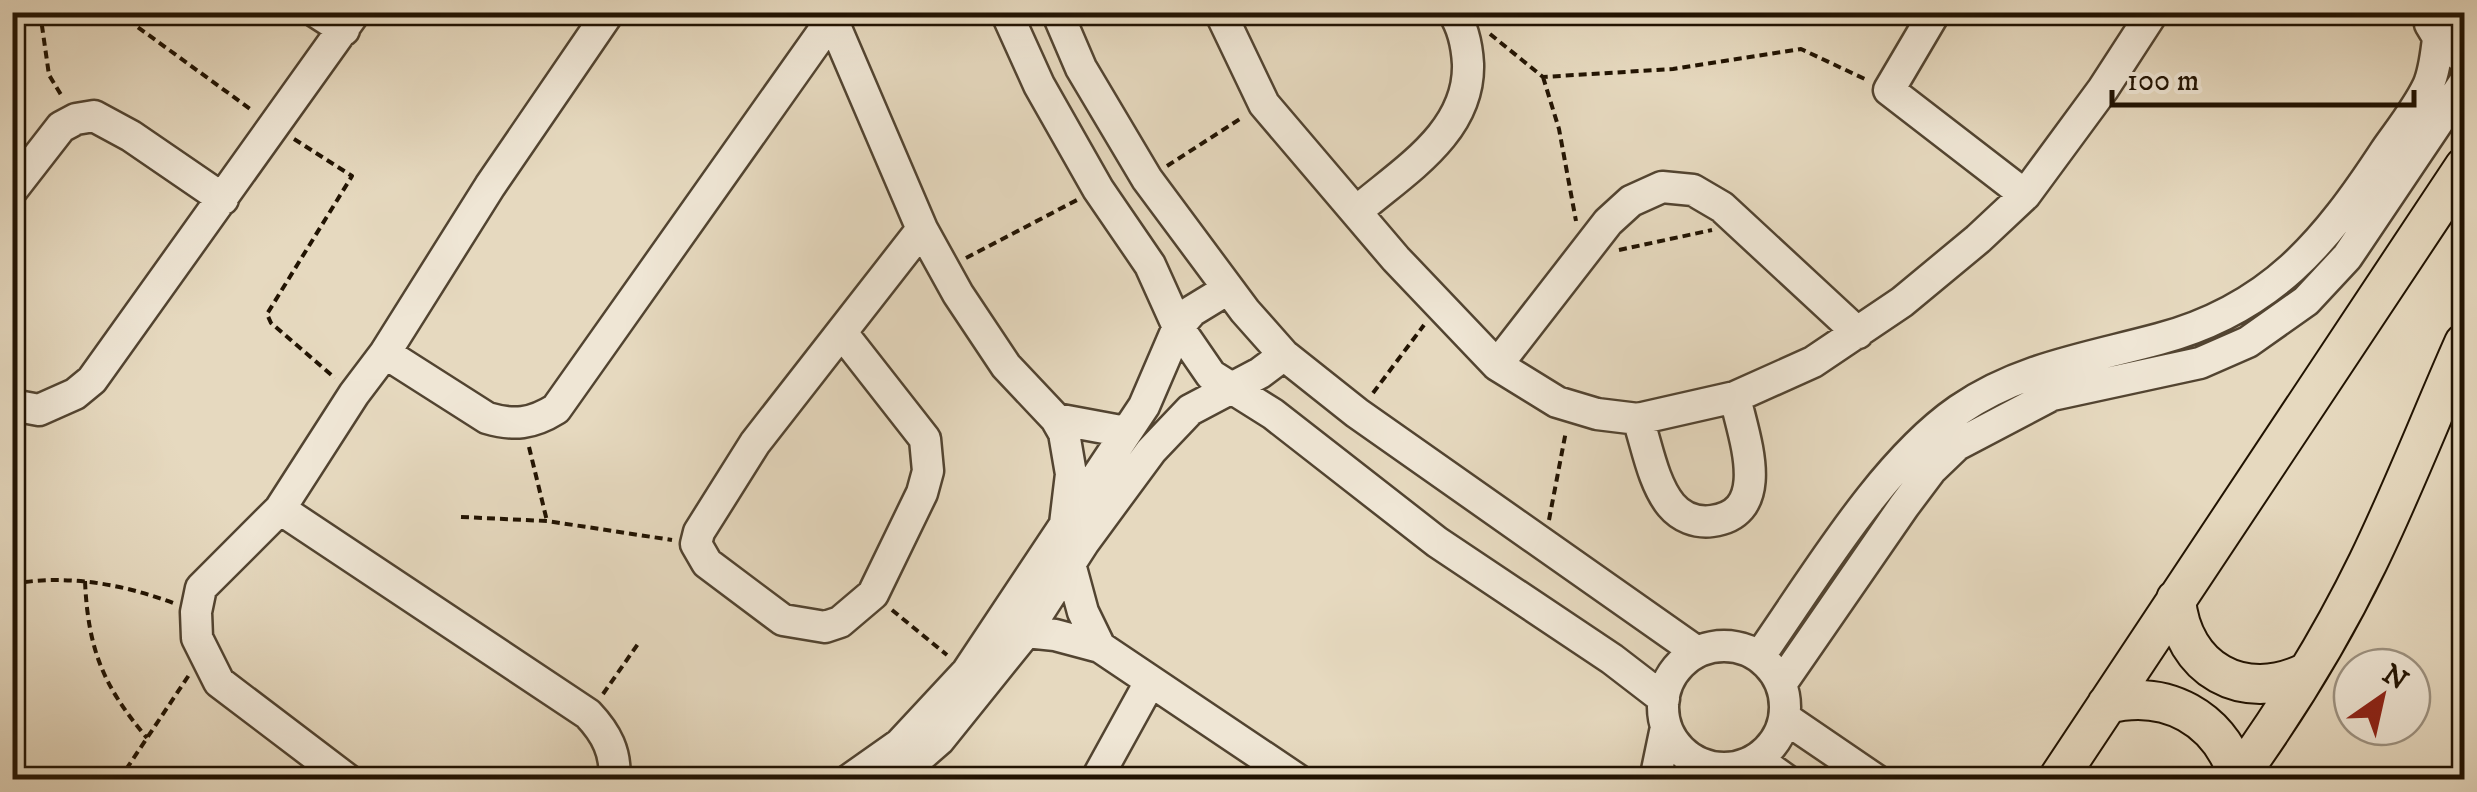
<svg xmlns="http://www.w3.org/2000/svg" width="2477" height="792" viewBox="0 0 2477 792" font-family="'IM FELL DW Pica',serif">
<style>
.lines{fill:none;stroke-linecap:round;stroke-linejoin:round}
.minor-casing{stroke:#524431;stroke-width:35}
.major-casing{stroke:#211302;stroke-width:42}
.path{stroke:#211302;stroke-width:4;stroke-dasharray:8 5;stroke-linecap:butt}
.minor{stroke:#efe6d5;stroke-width:30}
.major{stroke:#e6d9bf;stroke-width:38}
</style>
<rect width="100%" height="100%" fill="#e6d9bf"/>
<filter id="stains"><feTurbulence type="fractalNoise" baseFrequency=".002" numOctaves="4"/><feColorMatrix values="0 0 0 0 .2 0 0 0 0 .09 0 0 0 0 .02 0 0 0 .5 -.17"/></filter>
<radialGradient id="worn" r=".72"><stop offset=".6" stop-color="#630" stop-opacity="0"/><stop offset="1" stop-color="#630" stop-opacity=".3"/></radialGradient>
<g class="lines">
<g class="minor-casing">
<path id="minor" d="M316,12L344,30
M825,12L832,19L922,229L958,294L1006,366L1056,419L1064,433L1071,474L1065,524L1084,542
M1006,12L1039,85L1098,189L1150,265L1178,327L1211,375L1273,414L1437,542L1612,659L1664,699
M1057,12L1081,68L1147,179L1245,311L1284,355L1357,413L1697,652
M1220,12L1264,104L1396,259L1497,365L1557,402L1597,414L1638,419L1735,397L1813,362L1902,302L1978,239L2025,195L2103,89L2153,12
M1935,12L1889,90L2025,195
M2430,24L2439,39L2464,59
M12,190L61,127L76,119L94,116L131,136L223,199
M1356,212C1402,172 1470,133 1468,64C1467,46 1463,27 1453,12
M842,333L925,439L928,471L922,493L873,594L840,622L825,627L783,620L707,563L696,544L699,532L755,443L922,229
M385,353L487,418C514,426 532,424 556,409L832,19
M1497,365L1608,222L1631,201L1662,187L1693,190L1722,207L1858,333
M12,405L39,410L75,394L92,380L355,12
M1056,419L1126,432
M1638,419C1647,446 1653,483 1671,505C1681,517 1696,523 1712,521C1774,513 1743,435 1735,397
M280,509L588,714C606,733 617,753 614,780
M1070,564L1083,612L1100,647
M1010,624L1026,632L1055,635L1100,647L1298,780
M1663 707a61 61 0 1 1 122 0a61 61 0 1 1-122 0Z
M1759,657C1814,579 1881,464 1959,410C2020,368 2089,358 2159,339C2271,309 2325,243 2386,150C2400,130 2417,109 2428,86C2438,64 2436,36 2443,12
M1781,684L1904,506L1931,470L1957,445L2052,395L2200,363L2248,342L2306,301L2347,257L2464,83
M1785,718L1876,780
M1757,759L1786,780
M348,780L219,682L197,638L196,612L201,588L280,509L354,394L385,353L490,186L609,12
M849,780L900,744L967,672L1144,406L1178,327L1192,311L1228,289
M893,780L939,740L1026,632L1084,542L1151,451L1190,410L1260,373L1284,355
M1096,780L1150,682
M1655,780L1666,727"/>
</g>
<g class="major-casing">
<path id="major" d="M2176,599C2182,669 2243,704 2307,672
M2107,704C2167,689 2219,718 2238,776
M2057,780L2464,167
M2236,780C2286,711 2331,638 2368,562C2403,490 2432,415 2464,343"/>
</g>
<path class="path" d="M40,12L49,75L63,98
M117,12L253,111
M1490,34L1543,77L1673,69L1801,49L1867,80
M1543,77L1559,129L1576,221
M294,139L352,176L267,314L271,323L335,378
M1167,166L1243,117
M1619,250L1712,230
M966,258L1077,200
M1373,393L1424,325
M529,447L547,521
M461,517L547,521L672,540
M1549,520L1566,431
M85,581C88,649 103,686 147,738
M12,584C66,574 123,584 173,603
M892,610L947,655
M603,694L640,641
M119,780L189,675"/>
<use href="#minor" class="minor"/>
<use href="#major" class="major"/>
</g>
<rect width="2477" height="792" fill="none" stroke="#e6d9bf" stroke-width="50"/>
<rect x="15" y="15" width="2447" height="762" fill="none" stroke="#211302" stroke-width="5"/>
<rect x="25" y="25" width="2427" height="742" fill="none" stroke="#211302" stroke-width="2.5"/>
<g transform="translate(2382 697) rotate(34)"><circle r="48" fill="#efe6d5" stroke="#9d9281" stroke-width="2.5"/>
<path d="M0-8L18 38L0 25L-18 38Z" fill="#8f2418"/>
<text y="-15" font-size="28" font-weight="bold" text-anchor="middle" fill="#211302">N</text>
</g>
<path d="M2112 90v15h302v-15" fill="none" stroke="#211302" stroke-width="5"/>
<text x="2127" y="90" font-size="30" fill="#211302" stroke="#efe6d5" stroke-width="8" paint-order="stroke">100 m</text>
<rect width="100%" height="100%" filter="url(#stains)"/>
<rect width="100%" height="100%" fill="url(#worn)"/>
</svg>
